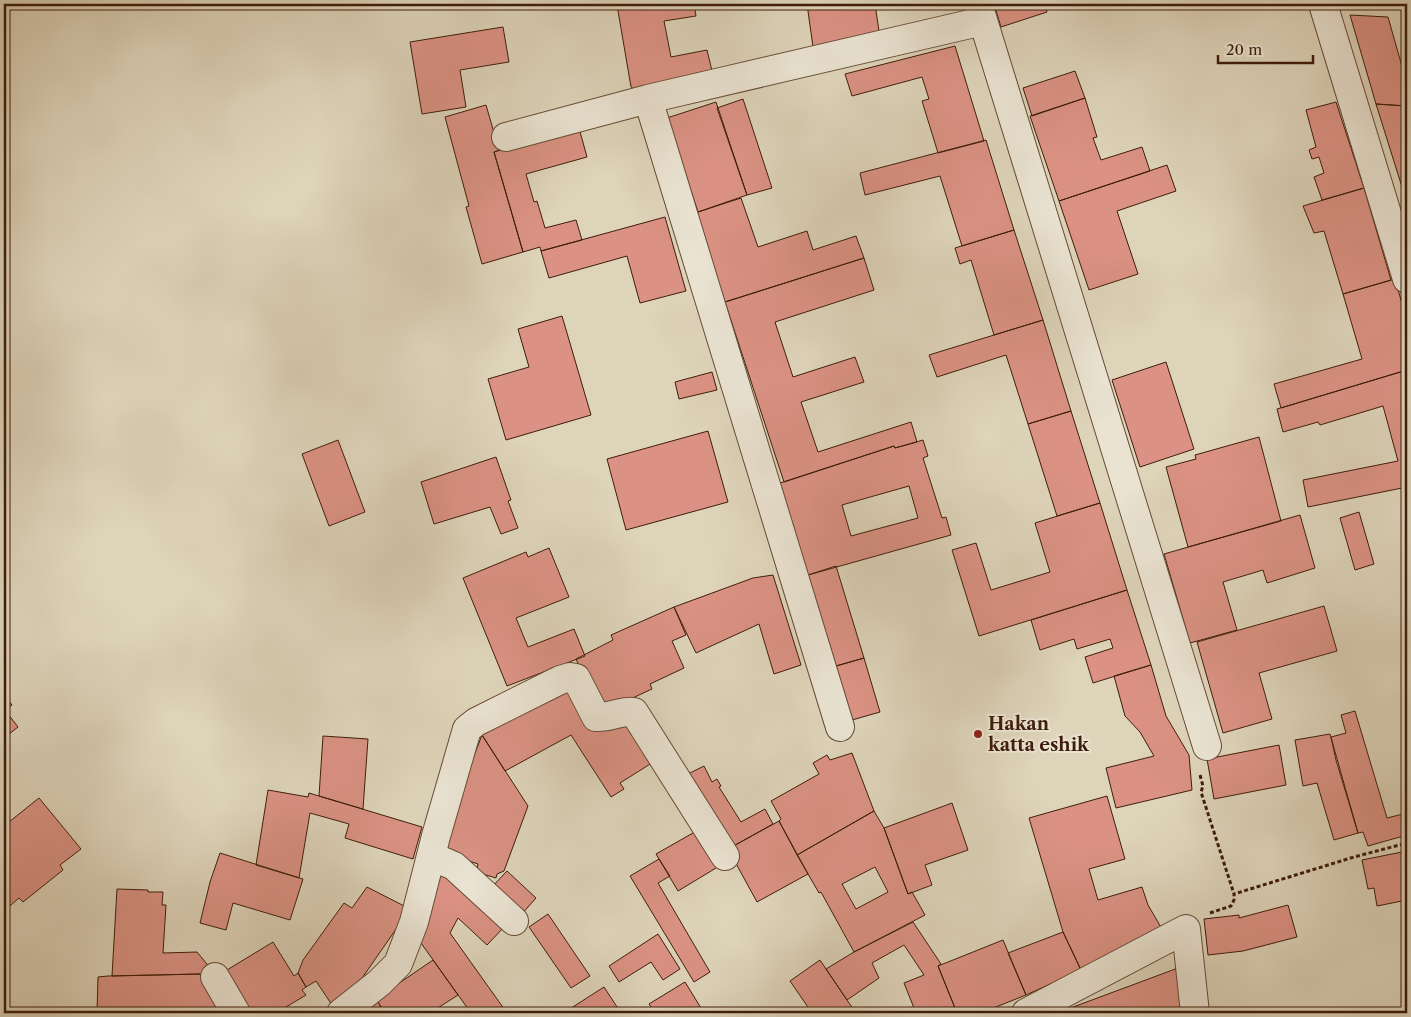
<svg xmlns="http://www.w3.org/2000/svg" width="1411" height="1017" viewBox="0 0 1411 1017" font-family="'Libre Caslon Text',serif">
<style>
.building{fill:#db9284;stroke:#3e1d0a;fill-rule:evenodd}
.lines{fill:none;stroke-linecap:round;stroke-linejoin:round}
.minor-casing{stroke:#664b36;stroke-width:30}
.path{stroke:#3e1d0a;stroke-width:3;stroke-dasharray:4 2.5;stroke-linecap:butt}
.minor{stroke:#eae3d2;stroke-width:28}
.poi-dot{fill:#8f2418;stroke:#eae3d2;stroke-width:2}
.labels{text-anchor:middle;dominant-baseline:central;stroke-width:4;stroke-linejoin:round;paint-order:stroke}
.poi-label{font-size:18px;font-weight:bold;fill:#3e1d0a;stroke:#eae3d2;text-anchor:start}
</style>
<rect width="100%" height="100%" fill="#ded4ba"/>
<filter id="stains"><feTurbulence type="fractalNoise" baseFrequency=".004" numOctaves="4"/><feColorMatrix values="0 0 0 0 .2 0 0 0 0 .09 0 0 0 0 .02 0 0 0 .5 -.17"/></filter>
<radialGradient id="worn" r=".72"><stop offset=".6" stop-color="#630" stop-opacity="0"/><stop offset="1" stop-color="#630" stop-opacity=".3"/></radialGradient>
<path class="building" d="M622,4H694L696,16L664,21L671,57L707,50L713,75L637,91L631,87L617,5Z
M694,4H732L694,8Z
M807,4H875L879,31L813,47Z
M994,4H1044L1047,12L1001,27Z
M1350,15L1388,17L1405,77L1407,78V106L1376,104Z
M503,27L509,62L460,70L466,107L422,114L410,42Z
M955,46L984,141L938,153L922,101L929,99L922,77L852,96L845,74Z
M1075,71L1085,98L1032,116L1023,88Z
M1085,98L1097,137L1093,138L1101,160L1142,147L1150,171L1059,201L1030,116Z
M743,99L772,188L747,195L717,108Z
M716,102L747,195L698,212L667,118Z
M1336,102L1364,188L1322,200L1314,177L1324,173L1319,157L1312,159L1309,150L1316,147L1306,110Z
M1376,104L1407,106V203Z
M486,105L499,150L494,152L523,252L482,264L466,207L469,206L445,117Z
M579,128L587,157L526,174L534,202L537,201L545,228L576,220L582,240L541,251L540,247L523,252L494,152Z
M986,140L1014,230L962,246L940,176L865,195L860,173Z
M1167,165L1176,191L1117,211L1138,274L1089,290L1059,201Z
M1364,188L1391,280L1343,294L1324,231L1314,233L1303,206Z
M741,198L758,247L807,231L813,250L856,236L864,258L725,302L695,213Z
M665,217L686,291L640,303L627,256L549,278L541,251Z
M1014,230L1043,320L994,335L971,260L960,264L955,248Z
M864,258L874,290L775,322L793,377L855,357L864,382L801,402L818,452L911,422L917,442L895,448L894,446L784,482L725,302Z
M1395,279L1407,321V370L1281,408L1274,384L1362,359L1343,294Z
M562,316L591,415L506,440L488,379L529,367L518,329Z
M1043,320L1071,411L1028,424L1006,355L937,377L929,355Z
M1166,362L1194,449L1140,467L1112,380Z
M1407,370V487L1308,507L1303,480L1398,461L1383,406L1320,425L1318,422L1283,432L1277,409Z
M712,372L717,390L679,399L675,382Z
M1071,411L1100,503L1057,516L1028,424Z
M708,431L728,502L626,530L607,459Z
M1259,437L1281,521L1188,547L1166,467L1196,459L1195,455Z
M338,440L365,512L329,526L302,454Z
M923,440L928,456L923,458L942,518L946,517L951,535L808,575L780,483L894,446L895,448ZM909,486L918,518L851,536L842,505Z
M496,457L511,500L508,501L518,528L501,534L490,507L434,524L421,482Z
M1100,503L1127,590L979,636L952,550L976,543L991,590L1050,572L1035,523Z
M1359,512L1374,564L1355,570L1340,518Z
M1300,515L1315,568L1267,583L1263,570L1223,582L1237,630L1190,643L1164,554Z
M549,548L569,597L516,618L528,647L574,629L585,656L507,686L463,578L526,552L528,557Z
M836,566L864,658L836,666L808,575Z
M773,575L801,665L774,674L759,624L696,653L674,607L753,578Z
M1127,590L1151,665L1093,683L1085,657L1113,648L1110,639L1077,649L1074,639L1040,650L1031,620Z
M1324,606L1337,651L1259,673L1272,719L1223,733L1197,642Z
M674,607L686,635L672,641L684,668L650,684L652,689L600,713L576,659L613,640L611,635Z
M864,658L880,712L852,720L836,666Z
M1151,665L1166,716L1189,755L1192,790L1116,808L1106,768L1154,756L1140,732L1125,716L1114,676Z
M1407,677V699L1403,678Z
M573,686L627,715L655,761L620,783L624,789L611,797L571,735L505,771L482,735Z
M4,695L12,705L5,710L18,727L4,738Z
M1355,711L1387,818L1407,813V835L1368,846L1363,832L1358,833L1336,760L1331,737L1346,733L1341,715Z
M1330,734L1358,833L1334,840L1317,783L1303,786L1295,740Z
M482,735L528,806L504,871L497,874L496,878L476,872L478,864L442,852L465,779Z
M323,736L368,739L363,809L319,796Z
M1279,745L1286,785L1214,799L1207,759Z
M852,753L874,811L797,855L779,821L781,819L771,801L819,774L813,763L827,755L830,760Z
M704,766L712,782L717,779L721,786L719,787L741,822L765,809L773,824L728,849L684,776Z
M268,790L308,797L309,793L422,827L413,859L345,838L349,824L310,813L299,878L256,865Z
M1107,796L1125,859L1089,869L1098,900L1142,887L1148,905L1162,929L1081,970L1063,932L1029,818Z
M39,798L81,849L60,865L63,870L23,902L19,898L4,911V826Z
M952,803L968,850L925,865L932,885L908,894L884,828Z
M874,811L884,828L908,894L912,892L925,915L854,952L821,892L819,893L797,855ZM875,867L888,892L856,909L842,884Z
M779,821L808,874L757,902L728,849Z
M700,829L721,865L678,891L656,854Z
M1407,851V900L1377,906L1374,888L1368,889L1362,860Z
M220,853L303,879L290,920L233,903L226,930L200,923L210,882Z
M659,859L670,876L658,883L710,972L694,982L630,876Z
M443,868L505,926L487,945L458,918L450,933L507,1013H471L416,936Z
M507,871L536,898L520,916L490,889Z
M367,887L410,909L351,994L332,1005L316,981L306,987L298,973L303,960L344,903L352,908Z
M117,889L148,890V892H163L162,905H166L163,953L197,952L211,969L202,977L200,974L112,976Z
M1288,905L1297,937L1243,951L1208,955L1204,919L1239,915V918Z
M548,914L590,976L571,988L529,927Z
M913,922L941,964L938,966L957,1013H916L904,983L924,975L904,945L872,963L879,978L847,1000L826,969L854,952Z
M1063,932L1081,970L1026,995L1008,953Z
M658,934L680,969L663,980L651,962L619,982L609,966Z
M1003,940L1026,995L981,1013H957L938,966Z
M273,942L294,976L298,973L306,987L302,990L306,995L276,1013H246L222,973Z
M433,960L458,995L430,1013H385L376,999Z
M820,960L847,1000L856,1013H812L790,981Z
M1178,968L1183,1013H1057Z
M200,974L224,1013H97L98,977L108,976Z
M685,982L704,1013H655L649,1004Z
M604,987L621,1013H566L565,1012Z
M376,999L385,1013H355Z"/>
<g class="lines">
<g class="minor-casing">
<path id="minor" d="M978,4L1207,746
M1323,4L1407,279
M506,137L648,99
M840,727L648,99L983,21
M431,856L454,866L514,921
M215,977L236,1013
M341,1013L379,983L398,964L414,922L436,836L467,729L476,722L560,680L570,677L576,678L596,717C610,718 622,710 634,712L725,856
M1026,1013L1186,929L1195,1013"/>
</g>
<path class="path" d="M1200,775L1203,786L1201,792L1234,894
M1210,913L1231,906L1234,900V894L1354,857L1407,843"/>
<use href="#minor" class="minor"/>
</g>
<circle class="poi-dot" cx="978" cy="734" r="5"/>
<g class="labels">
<g class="poi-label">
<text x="988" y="724">Hakan<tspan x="988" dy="21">katta eshik</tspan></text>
</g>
</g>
<rect width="1411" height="1017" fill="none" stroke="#ded4ba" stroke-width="20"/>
<rect x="5" y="5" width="1401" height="1007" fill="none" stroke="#3e1d0a" stroke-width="2.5"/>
<rect x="10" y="10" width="1391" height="997" fill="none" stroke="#3e1d0a"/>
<path d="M1218 55v8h95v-8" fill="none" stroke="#3e1d0a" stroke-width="2.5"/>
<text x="1226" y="55" font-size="15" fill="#3e1d0a" stroke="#eae3d2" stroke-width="4" paint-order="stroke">20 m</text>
<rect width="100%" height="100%" filter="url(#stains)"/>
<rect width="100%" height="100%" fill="url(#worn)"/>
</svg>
